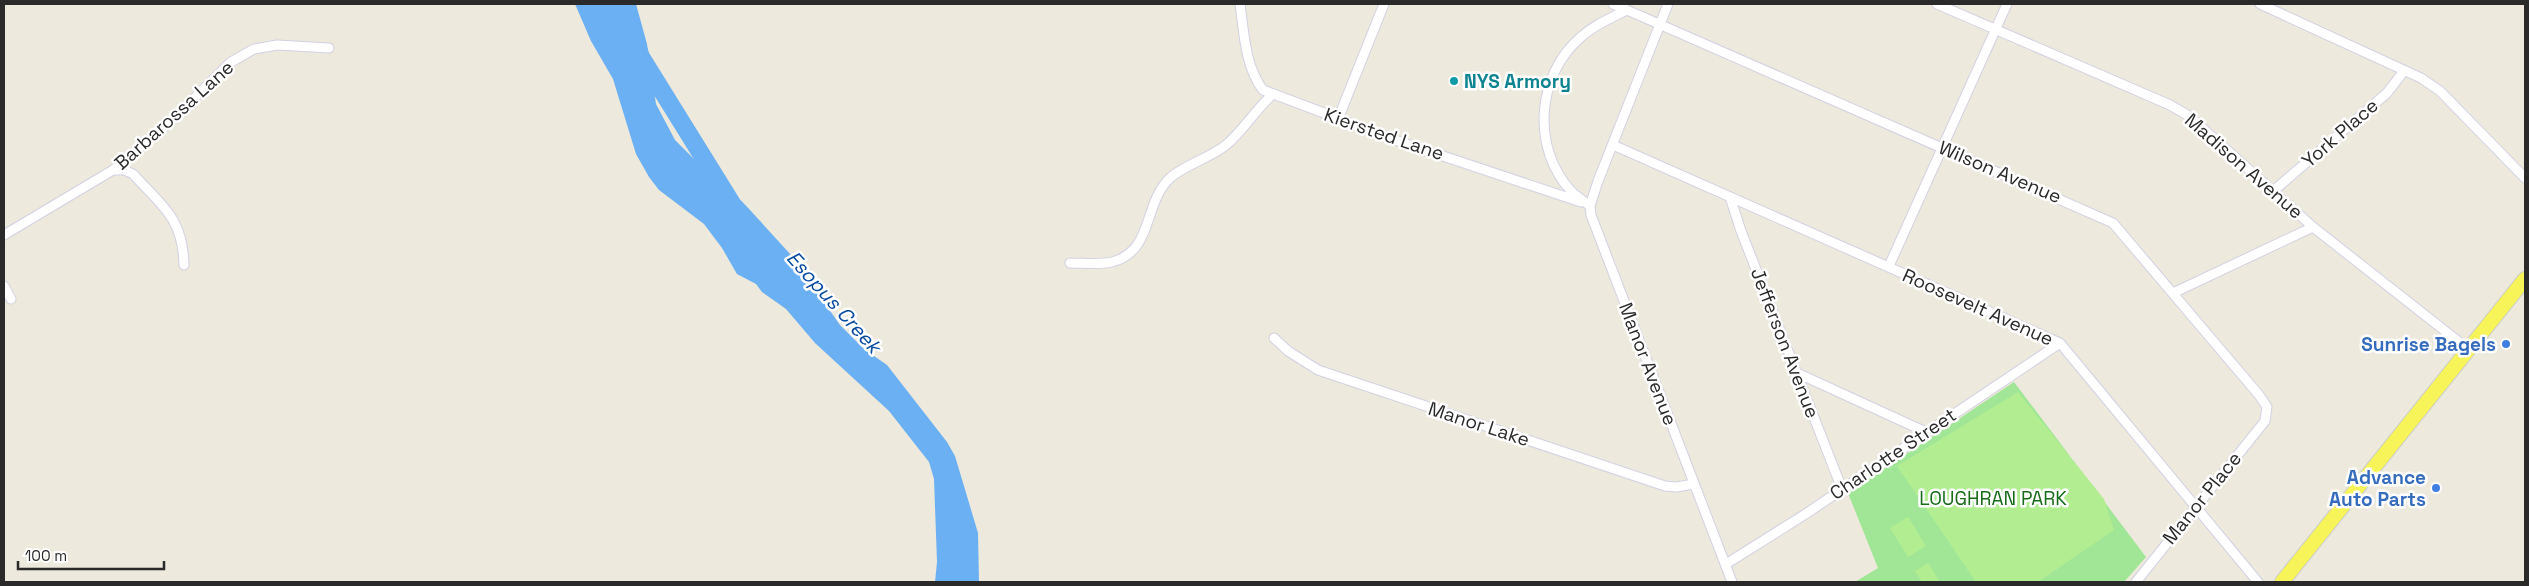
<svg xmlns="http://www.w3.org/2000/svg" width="2529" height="586" viewBox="0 0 2529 586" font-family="'Space Grotesk',sans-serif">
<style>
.green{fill:#a0e696}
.pitch{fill:#b2ed91}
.water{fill:#6bb0f3}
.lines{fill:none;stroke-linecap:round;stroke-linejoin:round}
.river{stroke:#6bb0f3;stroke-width:18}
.street-casing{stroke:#d2d1e4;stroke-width:11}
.primary-casing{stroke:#ccc;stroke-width:16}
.street{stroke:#fff;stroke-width:9}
.primary{stroke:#f6f458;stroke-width:14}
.culture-dot{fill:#0f9aa8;stroke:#fff;stroke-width:2}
.shop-dot{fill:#3f7fe0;stroke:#fff;stroke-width:2}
.labels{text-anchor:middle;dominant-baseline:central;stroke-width:5;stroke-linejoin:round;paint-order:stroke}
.culture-label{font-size:19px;font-weight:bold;fill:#0d838f;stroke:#fff;text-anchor:start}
.street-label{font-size:19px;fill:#2a2a2a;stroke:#fff}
.shop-label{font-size:19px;font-weight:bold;fill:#366cbe;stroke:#fff;text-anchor:end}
.park-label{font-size:19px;fill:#176b19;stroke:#fff}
.water-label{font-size:20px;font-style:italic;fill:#084aa1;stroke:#fff}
</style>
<rect width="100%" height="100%" fill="#ede9dc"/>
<path class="green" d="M2014,382L2146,557L2124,582H1855L1878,568L1848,493Z"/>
<path class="pitch" d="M2018,392L2104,499L2114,530L2038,582H1976L1897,466Z
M1908,517L1926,546L1908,557L1890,528Z
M1928,563L1940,582H1922L1915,571Z"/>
<path class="water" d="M575,4H636L647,44L656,104L675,140L712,177L733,192L750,210L791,255L840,325L864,349L887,365L947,442L955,456L978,533L979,582H935L937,562L934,479L929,462L889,411L815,343L786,309L762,292L756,284L737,274L722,248L704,224L659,190L649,177L636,154L613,79L591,41Z"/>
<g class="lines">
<path class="river" d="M622,4L641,57L731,202"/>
<g class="street-casing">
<path id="street" d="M1240,4C1244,32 1245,67 1263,90L1398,141L1581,202
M1613,4L1627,10
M1668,4L1598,181L1590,206L1591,215L1732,582
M1937,4L2170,105L2189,116L2313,227L2468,349
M2260,4L2421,78L2440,91L2525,178
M1338,119L1384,4
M1613,145L2060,343L2258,582
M113,170H124L133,174C162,206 183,218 184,265
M2272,192L2387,93L2404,71
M1730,197L1741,231L1842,489
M1590,206C1584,201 1577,197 1572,192C1531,149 1536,75 1581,37C1594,25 1611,18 1627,10L2113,223L2259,395L2267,407L2265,421L2136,582
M4,235L113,170L167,125L231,62L254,49L277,45L329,48
M1070,263C1083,263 1099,265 1112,262C1154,251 1143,203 1170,178C1184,165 1210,158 1226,145C1243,131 1255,110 1272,95
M1889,266L2007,4
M4,286L11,299
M2173,293L2313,227
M1274,338L1288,351L1318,370L1665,486L1676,487L1694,484
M1797,373L1926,432
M1726,564L1804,515L2060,343"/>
</g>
<g class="primary-casing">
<path id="primary" d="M2282,582L2525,279"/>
</g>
<use href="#street" class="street"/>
<use href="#primary" class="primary"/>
</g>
<circle class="culture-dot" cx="1454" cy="81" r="5"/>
<g class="shop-dot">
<circle cx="2506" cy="344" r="5"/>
<circle cx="2436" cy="488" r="5"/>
</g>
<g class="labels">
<g class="culture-label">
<text x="1464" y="81">NYS Armory</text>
</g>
<g class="street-label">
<text transform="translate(174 115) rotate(-42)">Barbarossa Lane</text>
<text transform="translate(2340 133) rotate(-41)">York Place</text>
<text transform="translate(1384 134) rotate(19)">Kiersted Lane</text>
<text transform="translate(2244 166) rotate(41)">Madison Avenue</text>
<text transform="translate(2000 172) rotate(23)">Wilson Avenue</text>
<text transform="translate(1978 307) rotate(24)">Roosevelt Avenue</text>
<text transform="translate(1785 343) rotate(69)">Jefferson Avenue</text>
<text transform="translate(1648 364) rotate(69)">Manor Avenue</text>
<text transform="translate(1479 424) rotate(18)">Manor Lake</text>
<text transform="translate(1893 454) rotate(-34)">Charlotte Street</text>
<text transform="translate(2202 498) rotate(-51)">Manor Place</text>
</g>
<g class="shop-label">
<text x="2496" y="344">Sunrise Bagels</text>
<text x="2426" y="477">Advance<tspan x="2426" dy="22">Auto Parts</tspan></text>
</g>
<g class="park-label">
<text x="1993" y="498">LOUGHRAN PARK</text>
</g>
<g class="water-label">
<text transform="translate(834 302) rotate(48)">Esopus Creek</text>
</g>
</g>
<rect width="2529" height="586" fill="none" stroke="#2a2a2a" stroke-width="10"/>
<path d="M18 561v8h146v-8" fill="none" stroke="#2a2a2a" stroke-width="2.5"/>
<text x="25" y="561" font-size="15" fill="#2a2a2a" stroke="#ffffff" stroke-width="4" paint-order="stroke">100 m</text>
</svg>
